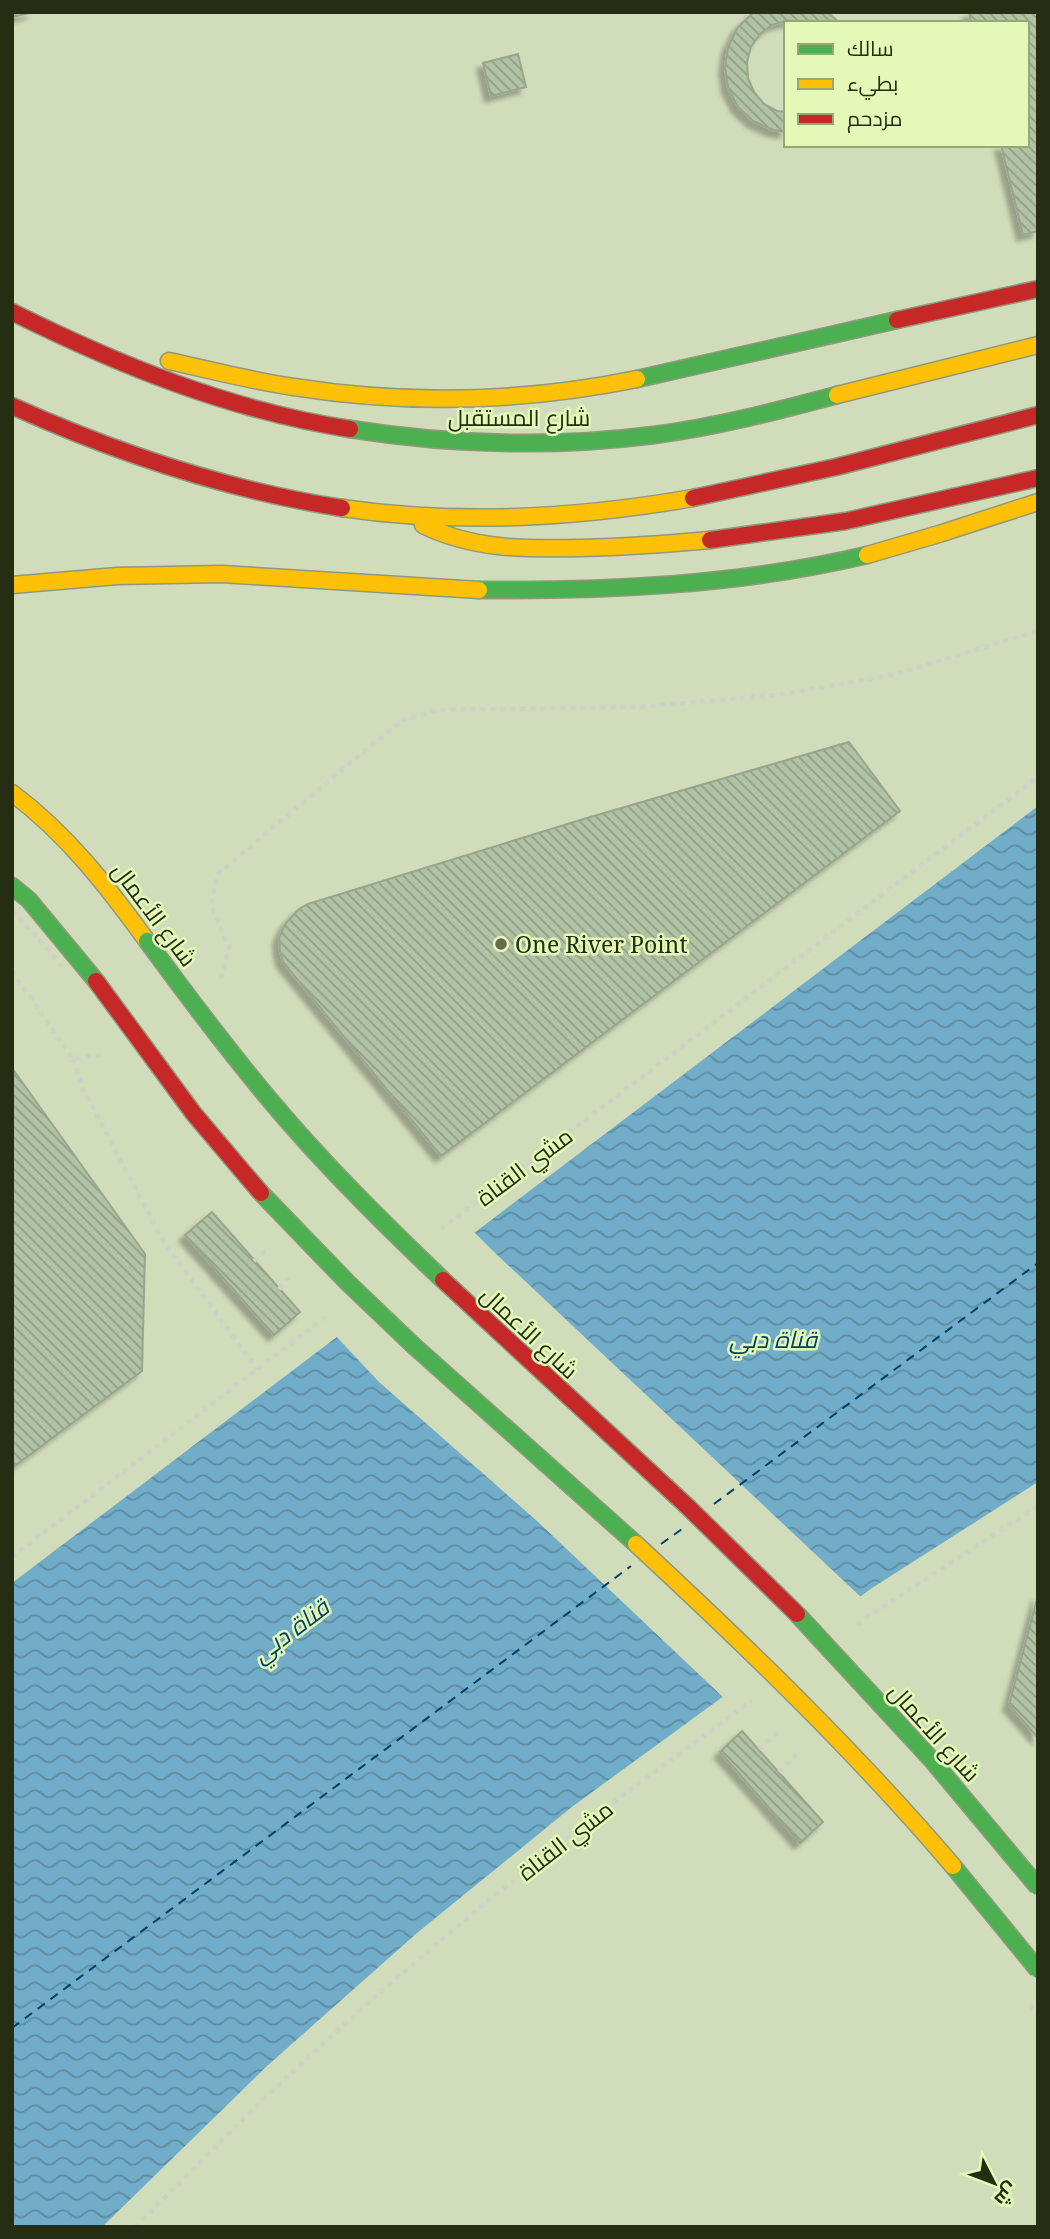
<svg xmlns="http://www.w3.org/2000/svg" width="1050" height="2239" viewBox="0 0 1050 2239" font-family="'Noto Serif',Cairo,serif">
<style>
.water{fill:url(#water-waves)}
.pier{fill:#d1dcba}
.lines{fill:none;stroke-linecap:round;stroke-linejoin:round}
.ferry{stroke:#004166;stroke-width:2;stroke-dasharray:9 7;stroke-linecap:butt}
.building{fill:url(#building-back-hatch);stroke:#98a68d;stroke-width:2;filter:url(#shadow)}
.fast-casing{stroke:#90987e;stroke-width:19}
.slow-casing{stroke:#90987e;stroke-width:19}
.jam-casing{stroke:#90987e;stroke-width:19}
.path{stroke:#ced2c7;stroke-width:4.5;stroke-dasharray:5 5;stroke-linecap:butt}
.fast{stroke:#4caf50;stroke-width:16}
.slow{stroke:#ffc107;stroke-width:16}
.jam{stroke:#c62828;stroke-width:16}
.fast-bridge-casing{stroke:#90987e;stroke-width:19;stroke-linecap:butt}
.slow-bridge-casing{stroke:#90987e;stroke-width:19;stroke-linecap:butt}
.jam-bridge-casing{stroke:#90987e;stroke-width:19;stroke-linecap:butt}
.path-bridge{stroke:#ced2c7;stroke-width:4.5;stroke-dasharray:5 5;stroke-linecap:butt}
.fast-bridge{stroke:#4caf50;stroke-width:16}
.slow-bridge{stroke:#ffc107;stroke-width:16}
.jam-bridge{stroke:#c62828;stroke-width:16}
.poi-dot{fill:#616a4d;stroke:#e4f9b8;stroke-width:2.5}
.labels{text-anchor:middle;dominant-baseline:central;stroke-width:5;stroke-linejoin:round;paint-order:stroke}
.street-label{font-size:23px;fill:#252d13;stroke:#e4f9b8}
.poi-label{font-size:23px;fill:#252d13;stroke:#e4f9b8;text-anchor:start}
.water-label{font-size:24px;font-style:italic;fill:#004166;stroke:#e4f9b8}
</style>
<defs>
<pattern id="water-waves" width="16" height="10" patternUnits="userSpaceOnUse" patternTransform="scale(1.75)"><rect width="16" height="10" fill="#71acc9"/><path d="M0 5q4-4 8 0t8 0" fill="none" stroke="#5d8ca2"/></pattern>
<pattern id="building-back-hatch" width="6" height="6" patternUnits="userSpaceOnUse" patternTransform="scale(1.75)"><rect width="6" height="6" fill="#b1c2a5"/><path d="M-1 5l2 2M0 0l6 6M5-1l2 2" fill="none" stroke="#909e85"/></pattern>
<filter id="shadow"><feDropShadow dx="-6" dy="6" stdDeviation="2" flood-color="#0004"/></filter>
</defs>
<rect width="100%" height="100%" fill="#d1dcba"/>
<path class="water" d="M1038,806V1482L872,1588L573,1806L417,1933L267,2066L102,2227H12V1583Z"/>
<path class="pier" d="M472,1230L491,1249L863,1599L725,1699L537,1521L379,1382L334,1334Z"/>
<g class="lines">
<path class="ferry" d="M714,1504L1038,1263
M661,1544L682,1529
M12,2028L631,1566"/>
</g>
<path class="building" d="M12,12H34L12,17Z
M827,12L840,23L787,21L772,25L760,34L751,47L747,62L748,78L754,92L764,104L777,111L786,112V132L773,130L753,121L738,107L728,88L725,67L728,47L738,27L754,12Z
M969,12H1038V231L1023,235L1001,145H1027V23H971Z
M518,54L526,87L491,96L483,63Z
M849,742L900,811L441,1156L283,962L280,951L279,938L285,924L299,909L308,904L587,818Z
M12,1068L145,1254L142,1371L12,1468Z
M212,1212L300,1312L274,1335L185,1235Z
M1038,1595V1738L1009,1705Z
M742,1731L823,1822L800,1843L720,1752Z"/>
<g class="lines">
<g class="fast-casing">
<path id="fast" d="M637,379L897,320
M350,429C451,445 552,448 654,435C716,427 777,411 837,395
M479,590C609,591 741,585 867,555
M12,886L29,900L96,981"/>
</g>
<g class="slow-casing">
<path id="slow" d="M169,361C210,370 252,381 294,387C408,405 524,402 637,379
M837,395L1038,345
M342,508C458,525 578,518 693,498
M423,525C474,550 526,549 581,548C624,547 667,544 710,540
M867,555L939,534L1038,502
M12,585L117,576L222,574L479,590
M12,793C67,834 107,886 147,941"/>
</g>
<g class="jam-casing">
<path id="jam" d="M12,312C121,366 229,410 350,429
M897,320L1038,289
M12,406C119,454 226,490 342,508
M693,498L836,467L1038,415
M710,540L846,521L1038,478"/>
</g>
<path class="path" d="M12,971L73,1059L105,1054
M221,979L229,947L211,905L218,874L370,746L405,719L438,710L638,707L777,695L893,675L1038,631
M73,1059L84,1091L165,1244L257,1369
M441,1229L1038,777
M254,1261L268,1248
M279,1289L291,1275
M12,1557L328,1315
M857,1624L1038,1506
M759,1749L779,1731
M779,1772L799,1752
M135,2227L262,2100L371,2000L484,1904L600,1812L751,1701"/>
<use href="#fast" class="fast"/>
<use href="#slow" class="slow"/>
<use href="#jam" class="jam"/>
<g class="fast-bridge-casing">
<path id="fast-bridge" d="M147,941C188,997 230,1053 275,1106C327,1168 385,1225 443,1280
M261,1193L347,1282L414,1346L636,1544
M797,1614L931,1759L1038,1887
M953,1866L1038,1970"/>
</g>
<g class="slow-bridge-casing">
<path id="slow-bridge" d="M636,1544C746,1646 855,1751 953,1866"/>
</g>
<g class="jam-bridge-casing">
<path id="jam-bridge" d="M96,981L194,1114L261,1193
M443,1280L688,1507L797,1614"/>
</g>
<path class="path-bridge" d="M12,911L50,951L64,970
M1030,2005L1038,2015"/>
<use href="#fast-bridge" class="fast-bridge"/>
<use href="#slow-bridge" class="slow-bridge"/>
<use href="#jam-bridge" class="jam-bridge"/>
</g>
<circle class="poi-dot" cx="501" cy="944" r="7"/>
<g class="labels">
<g class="street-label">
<text x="519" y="417">شارع المستقبل</text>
<text transform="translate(155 914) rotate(53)">شارع الأعمال</text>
<text transform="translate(524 1166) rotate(-37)">مشي القناة</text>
<text transform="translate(530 1332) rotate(43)">شارع الأعمال</text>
<text transform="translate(935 1732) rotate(48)">شارع الأعمال</text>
<text transform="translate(565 1840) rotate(-38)">مشي القناة</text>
</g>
<g class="poi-label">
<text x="515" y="944">One River Point</text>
</g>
<g class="water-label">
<text x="773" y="1338">قناة دبي</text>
<text transform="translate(290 1630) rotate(-37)">قناة دبي</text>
</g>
</g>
<rect width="1050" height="2239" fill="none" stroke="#252d13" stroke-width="28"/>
<rect x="784" y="21" width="245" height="126" fill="#e4f9b8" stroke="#98a776" stroke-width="2"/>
<rect x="798" y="44" width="35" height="10" fill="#4caf50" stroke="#98a776" stroke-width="2"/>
<text x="847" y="56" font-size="21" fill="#252d13">سالك</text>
<rect x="798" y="79" width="35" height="10" fill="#ffc107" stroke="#98a776" stroke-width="2"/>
<text x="847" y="91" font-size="21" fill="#252d13">بطيء</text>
<rect x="798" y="114" width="35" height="10" fill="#c62828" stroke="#98a776" stroke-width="2"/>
<text x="847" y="126" font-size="21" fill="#252d13">مزدحم</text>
<g transform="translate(994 2183) rotate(132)" stroke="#e4f9b8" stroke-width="5" paint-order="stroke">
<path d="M0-5L12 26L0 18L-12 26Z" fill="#252d13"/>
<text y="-10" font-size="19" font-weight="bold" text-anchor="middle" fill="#252d13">ش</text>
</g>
</svg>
